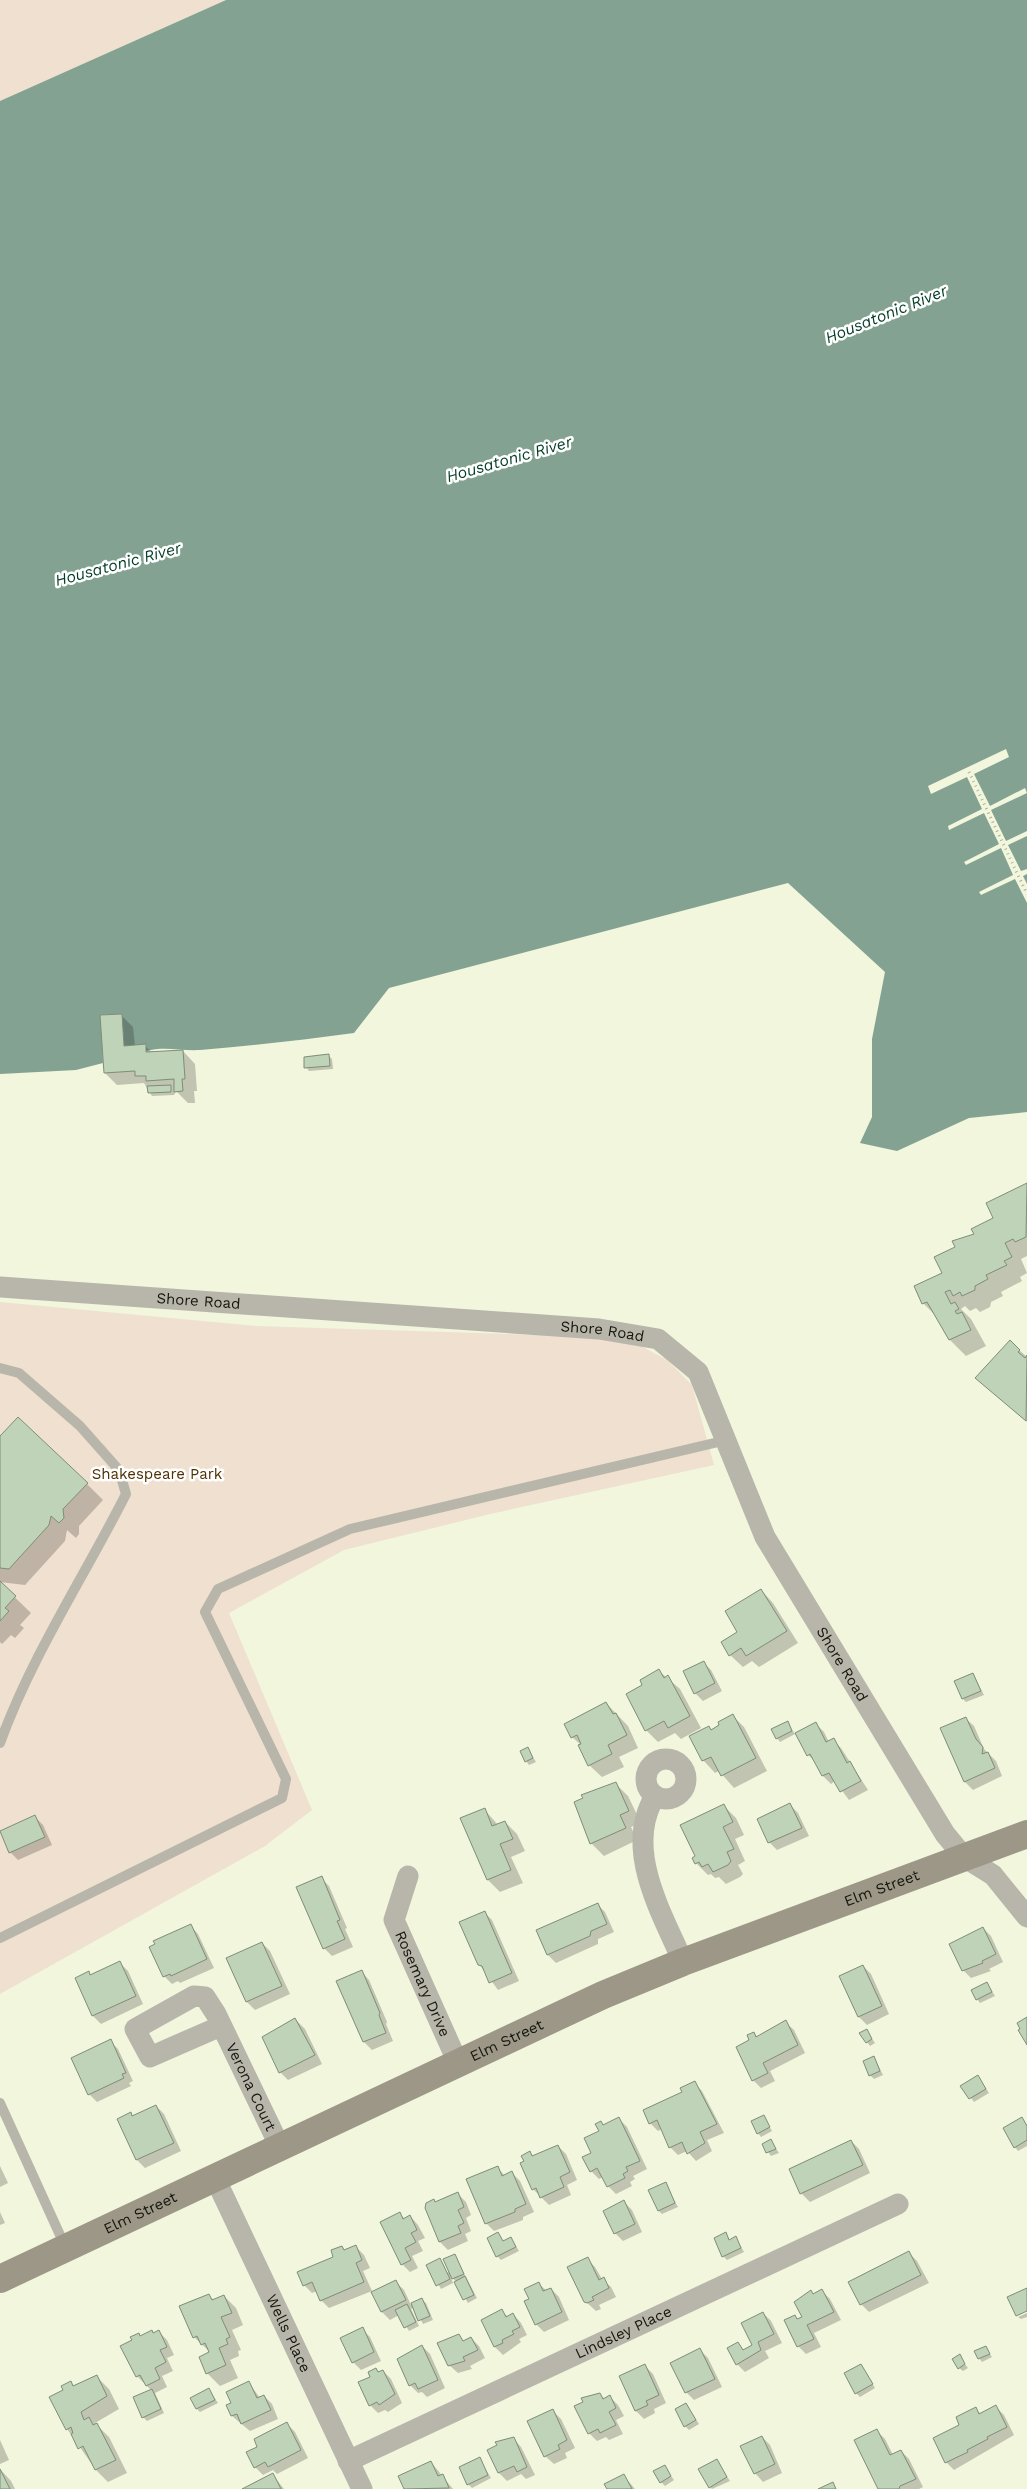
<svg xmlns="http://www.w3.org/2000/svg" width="1027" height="2489" viewBox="0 0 1027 2489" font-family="'Work Sans',sans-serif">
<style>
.green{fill:#efe0cf}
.water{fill:#84a291}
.pier{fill:#f1f6dc}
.shadow{fill:#0003}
.building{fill:#bfd3b8;stroke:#7e8d79}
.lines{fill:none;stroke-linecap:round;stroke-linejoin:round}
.path{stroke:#acb09b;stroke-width:3;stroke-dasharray:1 4;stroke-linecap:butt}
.lane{stroke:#b8b5aa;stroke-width:10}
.street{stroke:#b8b5aa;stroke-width:21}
.secondary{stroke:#9c9787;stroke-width:28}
.labels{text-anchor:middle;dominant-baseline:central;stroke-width:5;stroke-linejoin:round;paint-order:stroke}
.street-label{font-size:15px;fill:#15160d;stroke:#fff}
.park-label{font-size:15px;fill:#4f3102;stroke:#fff}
.water-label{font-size:16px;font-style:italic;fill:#023e26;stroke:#fff}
</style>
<rect width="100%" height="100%" fill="#f1f6dc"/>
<path class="green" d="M0,0H226L0,101Z
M0,1302L256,1326L604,1337L639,1345L667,1360L692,1385L714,1465L490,1514L344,1550L229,1613L312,1810L265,1846L0,1994Z"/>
<path class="water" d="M226,0H1027V1112L969,1118L897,1151L860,1143L872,1117V1039L885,972L788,883L389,988L354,1033C302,1040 251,1046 200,1050C180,1051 165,1046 146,1051L145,1045L124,1046L121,1014L101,1015L103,1063L76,1070L0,1074V101Z"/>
<path class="pier" d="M1006,749L1009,757L974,774L990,806L1025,788L1027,793L991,810L1006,841L1027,831V836L1008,845L1021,871L1027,869V874L1023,876L1027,884V903L1015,879L981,895L979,892L1013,875L1001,848L966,865L964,862L999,844L984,813L949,830L948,826L982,809L967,777L931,794L928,786Z"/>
<path class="shadow" d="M121,1015L133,1027L135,1046H145L153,1053L183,1051L195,1064L197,1091H194L195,1103H188L176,1091L174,1095L152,1096L144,1083L117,1085L105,1073Z
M329,1056L332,1059L333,1069L309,1071L306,1067Z
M1027,1186V1256L1021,1259L1027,1273L1020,1277L1022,1281L1001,1292L1003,1296L991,1302L990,1307L980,1312L976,1308L970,1311L965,1306L961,1309L971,1319L986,1346L966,1356L950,1340L937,1317L923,1303L957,1247L995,1218L987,1204Z
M1010,1342L1027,1357V1422L976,1378Z
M0,1438L87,1484L103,1500L79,1526V1534L76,1538L67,1530L65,1541L25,1585L0,1582Z
M0,1583L31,1613L20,1625L24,1628L15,1638L11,1635L2,1644L0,1642Z
M761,1590L773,1603L798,1643L759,1667L752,1661L743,1667L730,1655L739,1632Z
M703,1662L711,1670L722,1691L703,1701L695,1693Z
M659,1671L680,1689L701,1728L681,1739L675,1733L658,1742L646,1730L644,1686Z
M973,1674L984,1695L966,1702L963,1699Z
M606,1703L628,1726L638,1748L619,1757L624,1767L602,1777L589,1765L581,1745L572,1737Z
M732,1715L744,1727L767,1771L734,1788L719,1771L715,1773L703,1760L709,1727L712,1730Z
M965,1718L974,1726L984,1749L996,1761L1002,1776L973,1790L965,1782Z
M787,1722L795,1734L780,1742L777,1738Z
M816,1724L824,1732L829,1742L833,1740L841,1748L868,1790L849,1800L835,1781L831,1784L823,1776L817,1763L808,1755Z
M528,1749L536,1762L529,1765L526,1761Z
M616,1784L628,1796L641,1823L631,1827L637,1840L604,1856L592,1844L575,1803Z
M790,1805L798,1813L809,1836L777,1850L769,1842Z
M724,1806L736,1818L744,1835L735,1839L745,1861L738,1865L743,1874L740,1877L726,1884L719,1877L715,1878L711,1874L708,1875L696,1863Z
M484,1809L498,1825L505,1822L517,1834L525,1851L511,1857L523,1883L500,1892L488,1880L462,1819Z
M35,1817L43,1825L52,1845L18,1860L10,1852Z
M321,1878L329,1886L347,1928L345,1929L353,1947L332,1956L324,1948Z
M597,1904L605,1912L614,1932L598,1939V1944L556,1963L548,1955L537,1931Z
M484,1912L492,1920L519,1981L498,1990L479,1964Z
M190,1925L198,1934L214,1968L180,1983L178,1981L172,1984L164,1976L156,1945Z
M983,1928L991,1936L1003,1962L989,1969L991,1971L971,1978L963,1970Z
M262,1943L270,1951L290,1994L255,2010L247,2002L228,1959Z
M120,1963L128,1971L143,2004L101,2024L93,2016L76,1979L89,1973L91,1976Z
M863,1966L871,1974L889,2014L867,2025L859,2017L841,1977Z
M361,1971L369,1980L387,2022L386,2024L393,2041L372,2050L364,2042L338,1981Z
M987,1983L995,1996L980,2003L977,1999Z
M295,2019L305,2029L322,2064L288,2080L280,2072Z
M785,2022L794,2030L805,2053L770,2071L775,2081L761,2088L753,2080L751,2041L753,2033L758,2037Z
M866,2030L875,2043L870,2046L867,2042Z
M110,2041L118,2049L133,2081L129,2083L131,2086L97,2102L89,2094Z
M874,2057L883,2075L874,2079L870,2075Z
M981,2081L989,2093L974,2102L962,2086Z
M694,2083L702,2091L724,2133L707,2140L712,2151L696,2161L687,2151L678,2155L670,2147L662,2129L658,2131L650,2123Z
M156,2106L164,2114L181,2151L145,2168L137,2160L119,2119L130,2114L133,2117Z
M763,2116L772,2131L761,2137L758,2133Z
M619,2119L627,2127L647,2169L633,2176L635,2179L630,2182L632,2186L616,2194L608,2186L603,2177L599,2179L591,2171L601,2123L604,2126Z
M1022,2119L1027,2125V2146L1018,2151L1015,2147Z
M771,2141L779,2153L771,2156L763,2145Z
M851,2141L859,2149L870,2173L810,2202L802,2194L790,2170Z
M558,2146L566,2154L577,2180L567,2185L571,2195L549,2205L533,2189L526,2162L530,2153L534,2157Z
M0,2166L8,2183L0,2187Z
M497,2167L505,2176L512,2173L520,2181L534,2212L523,2217V2220L494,2231L486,2223Z
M665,2184L678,2207L662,2214L659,2211Z
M458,2194L466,2202L471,2215L466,2218L471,2231L465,2234L468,2241L448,2250L440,2242L426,2208Z
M624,2202L632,2210L642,2232L623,2241L615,2233Z
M0,2212L5,2223L0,2225Z
M400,2214L405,2219L410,2216L418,2225L425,2238L418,2241L423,2251L412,2256L418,2268L410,2272L402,2264Z
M498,2233L504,2242L511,2238L519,2251L501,2260L497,2256Z
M725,2234L730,2240L736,2238L744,2252L727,2260L723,2256Z
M342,2247L346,2251L356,2247L364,2255L370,2268L363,2271L372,2291L329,2308L321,2300L317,2291L312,2293L304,2285L335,2257Z
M909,2253L917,2261L929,2283L869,2312L861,2304Z
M455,2256L477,2298L468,2303L456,2282L450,2275L453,2283L441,2289L428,2266L440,2260L448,2273Z
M587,2259L595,2267L602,2279L611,2287L616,2297L599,2305L601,2309L596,2311L585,2301Z
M396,2282L404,2290L411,2305L422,2300L426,2303L433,2320L423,2324L414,2308L411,2309L419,2326L409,2331L399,2315L390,2320L382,2312L373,2293Z
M539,2284L547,2291L551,2289L559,2297L569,2320L544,2332L536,2324L531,2299Z
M822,2291L830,2299L841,2320L814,2333L821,2347L806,2354L798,2346L795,2316L798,2320L803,2317L811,2292L814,2295Z
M209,2296L214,2300L224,2296L236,2308L243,2325L232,2330L241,2350L238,2351L239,2356L230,2360L238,2378L220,2386L207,2373L211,2353L194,2337Z
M501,2310L508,2317L513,2314L521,2323L527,2335L519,2339L521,2342L503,2355L495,2347L482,2320Z
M763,2313L771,2321L782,2343L765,2351L769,2358L745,2372L737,2364L729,2348L738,2344L745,2351L754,2346Z
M1027,2313V2317L1021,2319L1018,2317Z
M362,2329L370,2337L381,2361L361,2370L353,2362Z
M159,2332L167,2340L174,2355L167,2358L173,2371L162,2376L167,2387L155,2393L164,2413L147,2421L143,2417L151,2390L137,2376L133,2340L138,2334L141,2337Z
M459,2336L465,2342L471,2338L479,2346L485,2358L470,2366L472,2369L458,2373L449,2365Z
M422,2346L430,2354L445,2388L427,2397L422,2392L418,2393L410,2385Z
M986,2348L992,2357L982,2362L979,2358Z
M700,2350L708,2358L722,2387L694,2400L686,2392Z
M959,2356L968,2368L963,2371L959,2368Z
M861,2365L875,2388L860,2397L856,2393Z
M645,2366L653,2374L666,2403L654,2409L655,2413L644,2419L636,2411L620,2377Z
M376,2369L380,2373L383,2371L391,2379L402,2403L388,2412L385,2410L378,2413L370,2405L371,2377Z
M96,2376L109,2389L119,2409L95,2423L109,2437L127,2473L108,2482L96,2470L67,2429L65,2390L71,2383L75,2387Z
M249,2383L260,2398L264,2396L272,2404L278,2419L250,2431L232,2416V2404Z
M209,2390L218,2403L200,2412L197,2409Z
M600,2395L605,2399L610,2397L618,2405L624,2416L616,2420L623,2434L609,2440L606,2437L597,2441L589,2433L583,2399L589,2396L593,2398Z
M686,2404L699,2424L689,2430L685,2426Z
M996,2407L1004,2415L1014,2435L954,2470L946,2462L961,2425L975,2408L981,2414Z
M553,2411L561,2419L575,2448L565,2453L567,2458L554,2464L545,2456Z
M287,2424L295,2432L308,2458L277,2474L273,2470L263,2475L255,2467L259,2447Z
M877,2431L885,2439L893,2455L901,2451L909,2459L923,2487L919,2489H880Z
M762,2437L770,2445L782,2473L763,2482L755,2473Z
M513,2438L521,2447L535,2475L526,2479L521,2474L507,2481L499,2473L489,2450Z
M0,2440L9,2460L0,2464Z
M479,2459L491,2478L472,2488L468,2484Z
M717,2461L730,2481L712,2489L710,2487Z
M431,2462L453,2489H405L399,2477Z
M664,2466L674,2480L665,2486L661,2482Z
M0,2469L11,2481L15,2489H0Z
M273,2475L284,2489H245Z
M624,2476L635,2489H608Z"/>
<path class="building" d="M122,1014L124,1046L146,1044V1052L183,1050L185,1079H182L183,1091L174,1092V1079L146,1081V1076H135V1071L104,1073L100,1015Z
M329,1054L330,1066L304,1068V1057Z
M171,1085V1092L148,1093L147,1086Z
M1027,1183L1026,1237L1015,1242L1013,1239L1005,1243L1012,1257L1004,1261L1007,1265L986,1275L988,1279L975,1286V1290L962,1296L960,1292L953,1296L950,1290L945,1292L951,1304L955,1302L959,1309L955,1311L957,1314L962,1312L971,1330L949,1340L927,1302L922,1304L914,1286L942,1273L934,1257L955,1247L952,1241L974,1234L971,1229L993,1218L986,1203Z
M1010,1340L1020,1350L1018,1352L1025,1358L1027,1355L1026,1421L975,1378Z
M18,1417L88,1483L63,1509L64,1518L59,1523L51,1516L49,1525L9,1569L0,1568V1436Z
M0,1581L16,1596L5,1608L9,1611L0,1621Z
M761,1589L787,1631L746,1656L741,1648L729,1656L721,1642L737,1632L725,1611Z
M704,1661L715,1683L694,1694L683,1671Z
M659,1669L664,1678L668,1675L690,1716L668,1728L664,1721L645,1731L626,1694L642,1685L640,1680Z
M973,1673L981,1691L962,1699L954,1681Z
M606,1702L613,1714L616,1713L627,1735L608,1745L612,1754L588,1766L578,1745L581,1744L577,1735L571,1738L564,1724Z
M733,1714L756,1758L721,1776L711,1757L702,1761L689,1736L709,1726L711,1730L719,1725L718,1722Z
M966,1717L976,1739L983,1747L982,1754L988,1752L995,1768L964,1782L940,1728Z
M788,1721L792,1731L776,1739L771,1729Z
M816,1722L826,1742L834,1738L847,1763L850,1761L861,1781L840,1792L829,1773L822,1776L810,1754L807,1756L795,1733Z
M528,1747L533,1758L525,1762L520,1751Z
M616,1782L629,1811L620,1815L626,1828L590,1844L574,1802L583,1798L581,1795Z
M790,1803L802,1828L768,1843L757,1819Z
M724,1804L733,1822L723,1827L734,1849L727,1852L731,1861L728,1865L713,1872L708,1864L702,1867L699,1862L695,1864L692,1858L695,1856L680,1825Z
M485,1808L492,1826L505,1821L513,1839L500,1844L511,1870L487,1880L460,1818Z
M35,1815L45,1837L9,1853L0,1831Z
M322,1876L340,1920L337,1921L345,1939L323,1949L296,1887Z
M598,1903L607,1924L591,1931L590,1936L547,1955L536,1930Z
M485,1911L512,1973L489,1983L482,1966L478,1965L459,1922Z
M191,1924L207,1959L171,1976L170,1974L163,1977L149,1947L155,1944L153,1941Z
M983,1927L996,1954L982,1961L983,1963L962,1971L949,1944Z
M262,1942L282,1986L246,2002L226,1958Z
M120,1961L136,1996L92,2016L75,1978L89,1971L90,1975Z
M863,1965L882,2006L858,2017L839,1976Z
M362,1970L380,2013L379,2015L386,2033L363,2042L336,1981Z
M987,1982L992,1992L976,2000L971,1990Z
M1027,2017V2045L1018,2030L1020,2029L1017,2023Z
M295,2018L315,2055L279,2073L262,2037Z
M786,2020L798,2045L763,2063L768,2073L752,2081L736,2047L749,2040L747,2035L754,2032L756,2037Z
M867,2029L872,2039L866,2043L859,2033Z
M111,2039L126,2073L122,2074L124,2078L88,2095L71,2058Z
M874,2056L880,2071L869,2076L863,2061Z
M978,2075L986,2089L969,2099L960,2086Z
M695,2081L717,2124L700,2132L705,2143L687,2154L682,2142L669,2148L657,2120L649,2124L643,2110L682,2092L680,2088Z
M156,2105L174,2143L136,2160L117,2119L131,2112L132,2116Z
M764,2115L770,2127L757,2134L751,2121Z
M619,2117L640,2161L626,2167L628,2171L623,2174L625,2178L607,2187L597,2168L590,2172L582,2157L591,2153L584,2138L599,2131L595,2124L601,2121L603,2125Z
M1022,2117L1027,2126V2140L1014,2148L1003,2128Z
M771,2139L776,2149L766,2153L762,2144Z
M851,2140L863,2165L800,2194L789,2169Z
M558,2145L570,2172L560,2177L564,2187L540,2198L536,2188L532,2190L520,2163L524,2161L521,2156L530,2151L532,2156Z
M498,2166L502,2176L512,2171L526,2204L515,2209V2212L485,2224L466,2179Z
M666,2182L675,2203L658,2211L648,2190Z
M458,2192L464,2207L458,2210L464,2223L458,2226L461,2233L439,2242L425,2208L426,2203L434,2199L435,2202Z
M624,2200L635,2224L614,2234L603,2211Z
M400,2212L403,2219L410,2215L417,2230L411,2233L416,2242L405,2248L411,2260L401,2265L380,2222Z
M498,2232L503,2241L511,2237L516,2247L496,2257L487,2238Z
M726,2232L729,2240L736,2236L741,2248L722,2257L714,2238Z
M356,2245L362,2260L356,2263L364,2282L320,2301L312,2282L303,2286L297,2272L333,2257L331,2250L342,2246L344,2250Z
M909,2251L921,2275L860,2305L848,2282Z
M455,2254L464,2274L452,2279L443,2259Z
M588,2257L599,2280L604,2277L609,2288L592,2297L594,2300L587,2303L584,2302L567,2267Z
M440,2258L450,2279L436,2286L426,2265Z
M465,2276L474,2295L463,2300L454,2282Z
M396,2280L406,2300L381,2312L371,2292Z
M539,2282L543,2291L551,2288L562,2312L535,2325L524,2301L529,2299L524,2289Z
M1027,2288V2311L1016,2316L1007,2297Z
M822,2289L834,2312L807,2325L814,2339L797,2347L784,2320L795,2315L797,2319L802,2317L794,2302L811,2290L813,2294Z
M209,2294L212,2300L224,2295L232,2313L221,2317L230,2337L226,2339L228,2344L219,2348L226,2365L206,2374L199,2357L209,2352L205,2343L201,2345L197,2336L193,2338L179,2306Z
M422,2298L430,2316L418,2321L411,2303Z
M407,2304L416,2322L404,2328L395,2310Z
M502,2309L506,2317L513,2313L520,2327L512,2331L514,2334L502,2340L503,2343L494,2347L481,2320Z
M763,2312L774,2334L758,2342L761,2350L736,2365L727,2348L738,2342L743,2350L752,2345L741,2323Z
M363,2327L374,2352L352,2363L340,2338Z
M152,2330L153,2333L159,2330L167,2347L160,2350L166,2362L155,2368L160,2379L146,2386L140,2375L136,2377L120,2346L132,2340L130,2337L139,2333L140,2336Z
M459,2334L463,2341L471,2337L478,2350L463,2357L465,2361L448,2366L437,2343Z
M422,2345L438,2380L418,2389L415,2383L409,2386L397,2359Z
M986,2346L990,2354L978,2359L974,2351Z
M700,2348L715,2379L685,2393L670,2363Z
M960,2354L965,2364L958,2369L952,2359Z
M645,2364L659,2395L646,2401L648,2405L635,2411L619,2376Z
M861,2364L873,2384L855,2394L844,2373Z
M376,2368L378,2372L383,2370L395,2394L379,2405L377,2402L369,2406L358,2382L370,2377L368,2372Z
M97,2375L107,2396L81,2412L84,2420L89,2417L93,2425L97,2423L116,2460L95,2470L83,2446L78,2449L71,2434L73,2433L71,2427L66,2430L49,2397L63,2390L61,2386L71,2381L73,2386Z
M249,2381L257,2398L264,2395L271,2410L241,2424L237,2414L231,2416L226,2405L231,2403L226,2392Z
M209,2388L215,2400L196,2409L190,2398Z
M152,2389L161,2409L142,2418L133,2397Z
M600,2393L603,2399L610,2395L616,2408L609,2412L616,2425L600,2433L598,2429L588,2434L574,2406L583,2402L581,2398Z
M686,2403L696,2420L684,2427L675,2409Z
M996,2405L1007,2427L987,2437L988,2439L967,2450L968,2452L945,2463L933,2438L959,2425L956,2417L976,2407L979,2414Z
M553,2409L567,2440L558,2445L560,2449L544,2457L527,2421Z
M287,2422L301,2450L268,2467L265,2462L254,2468L246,2452L257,2447L254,2439Z
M877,2429L890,2455L901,2450L916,2479L900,2486L899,2489H878L854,2440Z
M762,2436L775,2464L754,2474L740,2446Z
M514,2437L527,2467L517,2472L514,2466L498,2473L487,2450L497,2445L495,2442Z
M480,2457L488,2475L467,2485L459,2467Z
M717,2459L727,2477L709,2488L698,2469Z
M431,2461L438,2476L443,2474L449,2488L404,2489L398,2476Z
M665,2465L671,2476L660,2483L653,2471Z
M0,2469L10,2489H0Z
M273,2473L281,2489H242Z
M624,2474L632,2489H607L604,2484Z
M833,2482L836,2489H818Z"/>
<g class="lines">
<path class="path" d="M969,772L1027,894"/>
<path class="lane" d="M0,1368L19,1373L80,1426L119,1470L126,1494C84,1577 32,1655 0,1743
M0,1938L282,1798L286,1779L205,1612L218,1589L350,1529L727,1440
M0,2103L65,2246"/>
<g class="street">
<path id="s1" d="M0,1287L599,1329L658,1339L698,1372L765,1537L945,1834L964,1857L993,1875L1027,1917"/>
<circle cx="666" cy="1779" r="20"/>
<path d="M655,1796C623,1849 662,1913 683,1962"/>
<path id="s2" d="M408,1876L394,1920L458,2063"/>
<path id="s3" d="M221,2026L150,2057L135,2029L194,1996L205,1997L216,2014L280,2147"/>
<path id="s4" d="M215,2178L362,2489"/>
<path id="s5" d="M348,2461L898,2204"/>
</g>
<path class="secondary" id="s6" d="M0,2279L603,1995L683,1962L1027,1834"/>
</g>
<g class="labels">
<g class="street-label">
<text stroke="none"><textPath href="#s1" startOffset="199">Shore Road</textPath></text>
<text stroke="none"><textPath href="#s1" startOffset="604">Shore Road</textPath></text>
<text stroke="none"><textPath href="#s1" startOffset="1039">Shore Road</textPath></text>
<text stroke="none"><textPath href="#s6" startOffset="965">Elm Street</textPath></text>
<text stroke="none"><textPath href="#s2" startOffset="116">Rosemary Drive</textPath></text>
<text stroke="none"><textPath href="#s6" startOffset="560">Elm Street</textPath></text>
<text stroke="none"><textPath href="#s3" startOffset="289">Verona Court</textPath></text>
<text stroke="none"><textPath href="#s6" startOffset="155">Elm Street</textPath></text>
<text stroke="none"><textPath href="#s4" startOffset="172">Wells Place</textPath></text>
<text stroke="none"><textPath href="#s5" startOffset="304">Lindsley Place</textPath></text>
</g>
<g class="park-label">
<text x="157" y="1474">Shakespeare Park</text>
</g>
<g class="water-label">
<text transform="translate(886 314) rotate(-22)">Housatonic River</text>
<text transform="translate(509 459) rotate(-16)">Housatonic River</text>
<text transform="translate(118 564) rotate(-15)">Housatonic River</text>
</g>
</g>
</svg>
